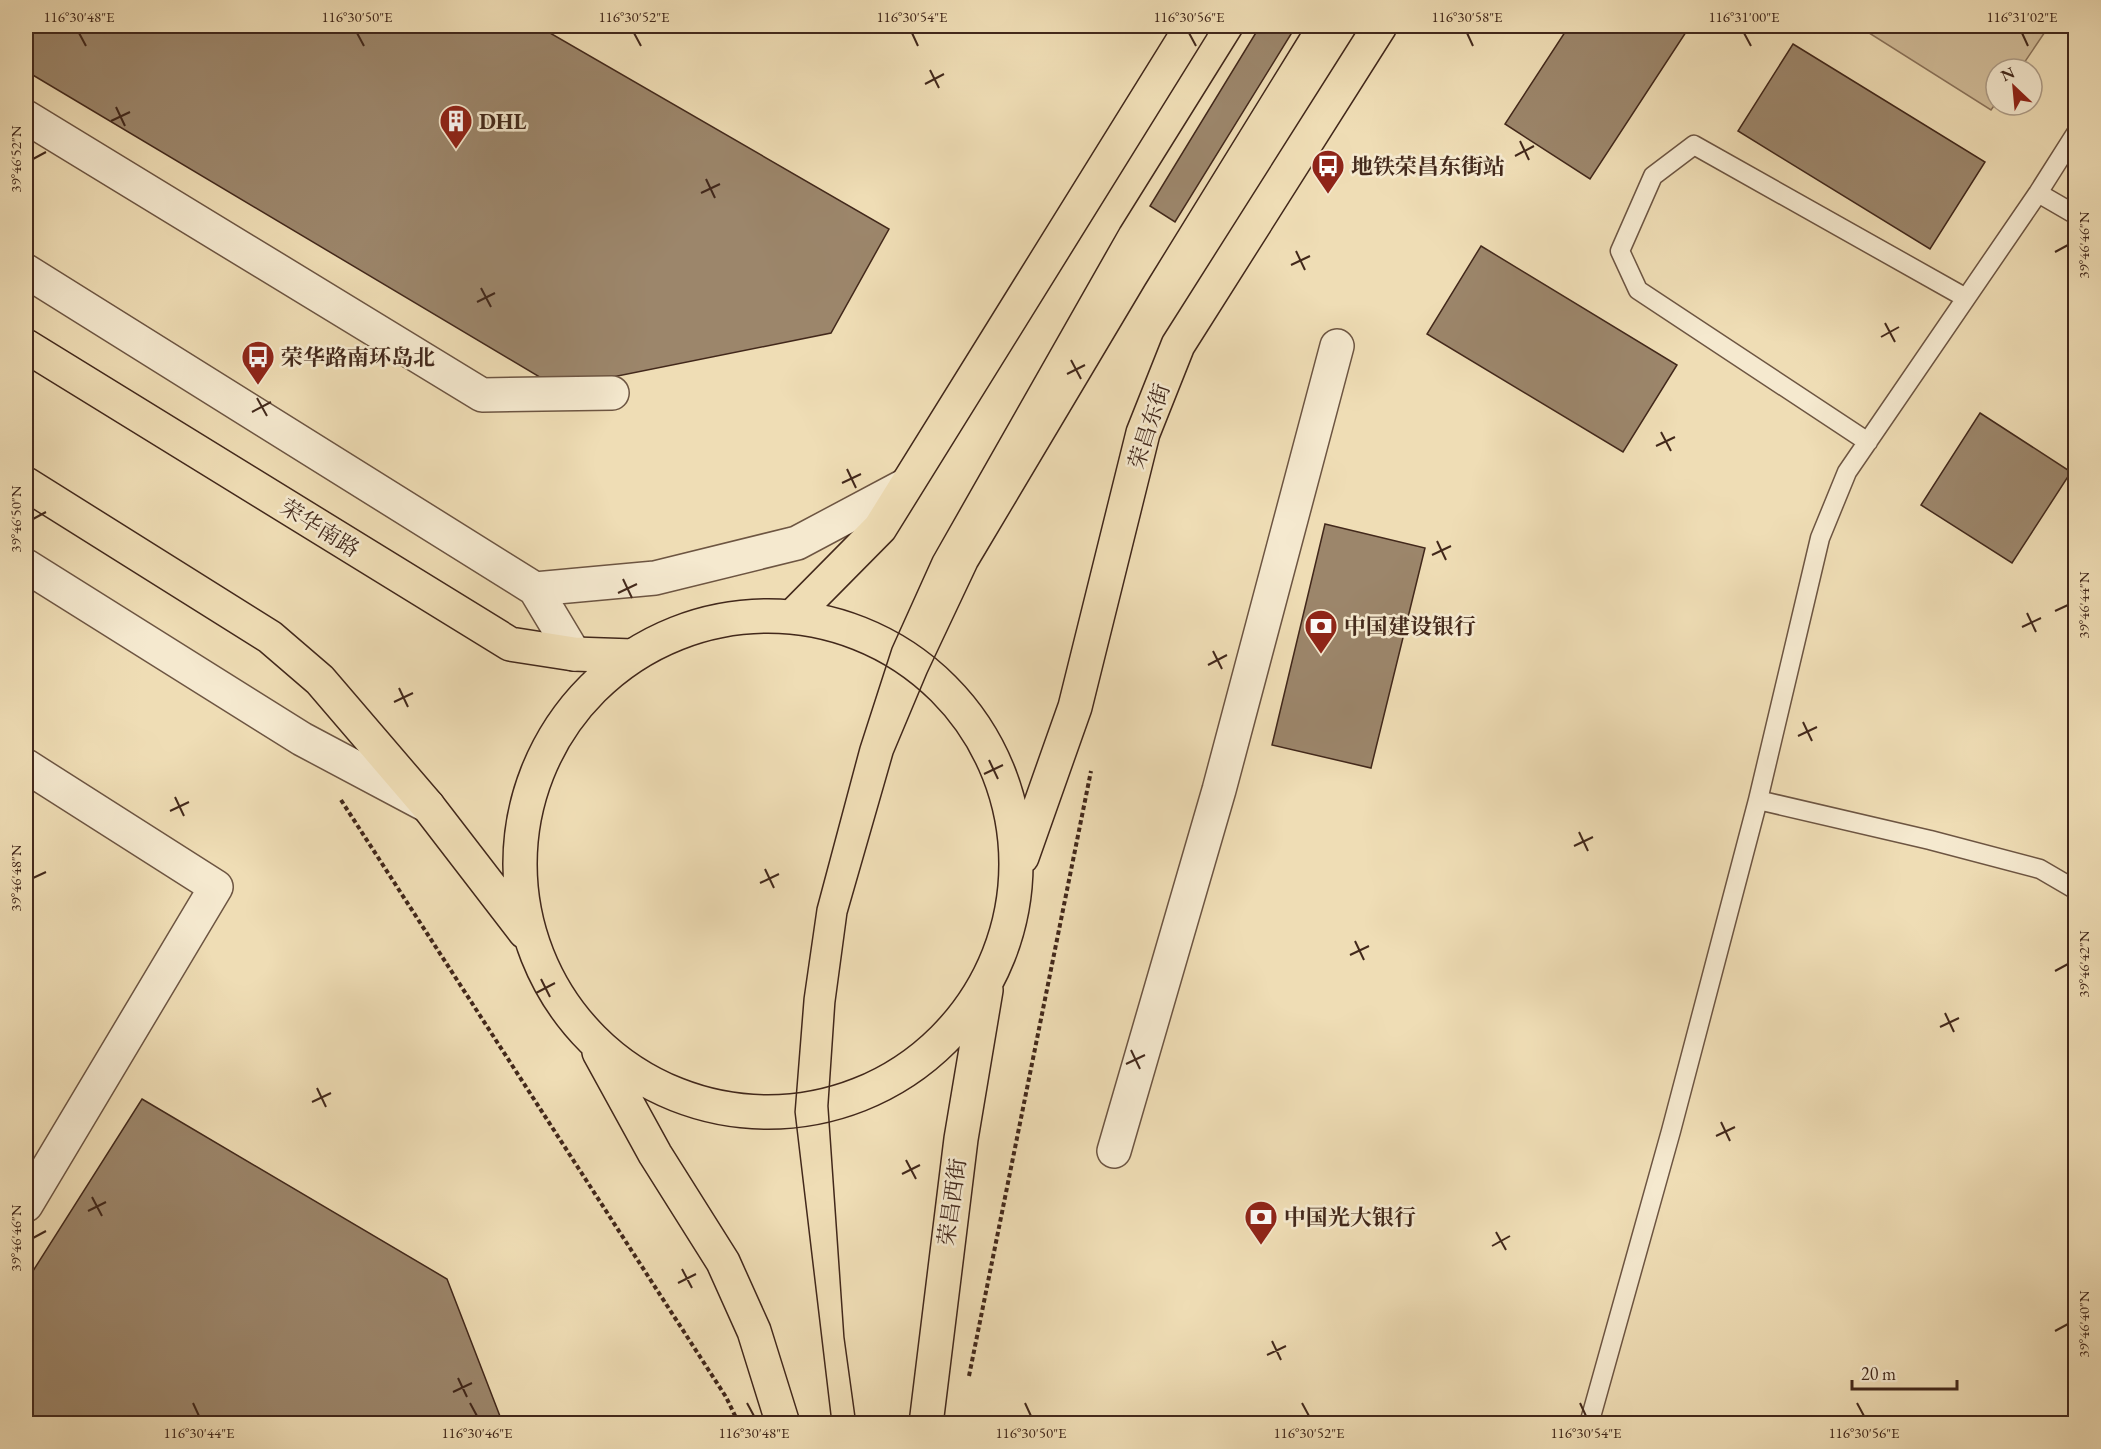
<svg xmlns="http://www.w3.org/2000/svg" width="2101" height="1449" viewBox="0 0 2101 1449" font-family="'EB Garamond','Noto Serif SC',serif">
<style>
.park{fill:#d2be9b;stroke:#8a735b;stroke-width:1.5}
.building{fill:#9c866b;stroke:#42281b;stroke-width:1.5}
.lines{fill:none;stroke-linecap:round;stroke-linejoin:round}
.service-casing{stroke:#6d5542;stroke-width:21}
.minor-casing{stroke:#6d5542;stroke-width:36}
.tertiary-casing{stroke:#6d5542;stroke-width:36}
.primary-casing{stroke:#42281b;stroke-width:36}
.path{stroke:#42281b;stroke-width:4;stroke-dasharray:4.5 3;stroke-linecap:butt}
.service{stroke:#f5e9cf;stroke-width:18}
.minor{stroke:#f5e9cf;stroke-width:33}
.tertiary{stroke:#f5e9cf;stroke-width:33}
.primary{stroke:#efddb5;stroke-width:33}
.tram{stroke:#42281b;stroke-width:1.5}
.ticks{fill:none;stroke:#42281b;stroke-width:2}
.labels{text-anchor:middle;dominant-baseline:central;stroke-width:5;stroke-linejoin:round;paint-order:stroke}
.poi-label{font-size:22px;font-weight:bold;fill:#42281b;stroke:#f5e9cf;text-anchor:start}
.street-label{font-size:22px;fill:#42281b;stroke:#f5e9cf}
.neatline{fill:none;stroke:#42281b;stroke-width:2}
.ticks-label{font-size:15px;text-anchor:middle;fill:#42281b}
</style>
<rect width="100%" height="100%" fill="#efddb5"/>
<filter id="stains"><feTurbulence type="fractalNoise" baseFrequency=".00333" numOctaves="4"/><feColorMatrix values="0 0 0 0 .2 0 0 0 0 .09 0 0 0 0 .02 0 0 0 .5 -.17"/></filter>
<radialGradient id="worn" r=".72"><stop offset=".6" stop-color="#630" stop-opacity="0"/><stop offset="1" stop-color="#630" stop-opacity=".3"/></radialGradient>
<path class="park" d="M1858,26H2049L2020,69H1996V103L1991,110Z"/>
<path class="building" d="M26,26H538L889,229L831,333L558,388L26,71Z
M1260,26H1296L1175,222L1150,206Z
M1569,26H1690L1590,179L1505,124Z
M1793,44L1985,162L1930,249L1738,131Z
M1481,246L1677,365L1623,452L1427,334Z
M1980,413L2071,472L2012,563L1921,505Z
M1325,524L1425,548L1371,768L1272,745Z
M142,1099L447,1279L503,1424H26V1282Z"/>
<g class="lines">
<g class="service-casing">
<path id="service" d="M2038,193L2076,215
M1868,442L1638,290L1620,251L1653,176L1694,145L1966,298
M1758,800L1930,840L2040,869L2076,890
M1589,1424L1671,1131L1758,800L1820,538L1847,472L2038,193L2076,133"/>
</g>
<g class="minor-casing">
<path id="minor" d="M26,117L482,395L612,393
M26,766L216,887L26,1205
M1114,1151L1219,790L1337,346"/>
</g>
<g class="tertiary-casing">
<path id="tertiary" d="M26,271L535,589L574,654
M26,566L302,739L428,806
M535,589L655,578L797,543L906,485"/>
</g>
<g class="primary-casing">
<path id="primary" d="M26,346L510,644L574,654L633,656
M26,484L270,637L320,680L428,806L525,932
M520 864a248 248 0 1 1 496 0a248 248 0 1 1-496 0Z
M792,617L880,528L1192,26
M1022,857L1075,707L1143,433L1178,345L1380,26
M599,1052L655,1154L723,1262L754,1331L783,1424
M926,1424L961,1139L986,990"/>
</g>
<path class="path" d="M341,800L726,1397L739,1424
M969,1376L1091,771"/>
<use href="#service" class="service"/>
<use href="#minor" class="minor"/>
<use href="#tertiary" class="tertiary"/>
<use href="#primary" class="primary"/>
<path class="tram" d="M832,1424L795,1112L804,998L817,908L860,747L892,648L933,557L1120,228L1246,26
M856,1424L844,1337L828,1106L835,1003L847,914L893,754L927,673L977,567L1145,285L1305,26"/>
</g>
<path class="ticks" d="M79,33L86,46M357,33L364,46M634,33L641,46M912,33L918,46M1189,33L1196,46M1467,33L1473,46M1744,33L1751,46M2022,33L2028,46M930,70L939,88M925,84L944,74M116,107L125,126M111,121L130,112M1520,141L1529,160M1515,156L1534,146M33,159L46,152M706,179L715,198M701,193L720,184M1296,251L1305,270M2055,252L2068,245M1291,265L1310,256M481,288L491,307M477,302L495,293M1885,323L1895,342M1881,337L1899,327M1071,360L1081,379M1067,374L1085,365M257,398L267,416M252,412L271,402M1661,432L1671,451M1656,446L1675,437M847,469L856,488M842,483L861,474M33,519L46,512M1437,541L1446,560M1432,555L1451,546M623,579L632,598M618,593L637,584M2055,611L2068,605M2027,613L2036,632M2022,627L2041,618M1213,651L1222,669M1208,665L1227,655M399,688L408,707M394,702L413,693M1803,722L1812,741M1798,736L1817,727M989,760L998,779M984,774L1003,765M175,797L184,816M170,811L189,802M1579,832L1588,851M1574,846L1593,837M765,869L774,888M33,878L46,872M760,883L779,874M1355,941L1364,960M1350,955L1369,946M2055,971L2068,964M541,979L550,997M536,993L555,983M1945,1013L1954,1032M1940,1027L1959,1018M1131,1050L1140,1069M1126,1064L1145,1055M317,1088L326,1107M312,1102L331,1093M1721,1122L1730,1141M1716,1136L1735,1127M906,1160L916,1179M902,1174L920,1165M92,1197L102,1216M88,1211L106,1202M1496,1232L1506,1250M33,1238L46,1231M1492,1246L1510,1236M682,1269L692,1288M678,1283L696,1274M2055,1331L2068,1324M1272,1341L1281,1360M1267,1355L1286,1346M458,1378L467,1397M453,1392L472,1383M193,1403L199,1416M470,1403L477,1416M747,1403L754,1416M1025,1403L1031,1416M1302,1403L1309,1416M1580,1403L1586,1416M1857,1403L1864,1416"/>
<defs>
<g id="building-pin" transform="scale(1.725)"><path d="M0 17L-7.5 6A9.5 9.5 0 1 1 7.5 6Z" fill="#8f2418" stroke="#f5e9cf"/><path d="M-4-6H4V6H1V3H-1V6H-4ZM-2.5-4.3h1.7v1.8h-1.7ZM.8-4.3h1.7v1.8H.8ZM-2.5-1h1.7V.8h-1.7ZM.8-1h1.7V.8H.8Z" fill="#fff"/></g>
<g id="bus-pin" transform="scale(1.725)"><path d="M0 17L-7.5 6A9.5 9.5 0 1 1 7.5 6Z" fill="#8f2418" stroke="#f5e9cf"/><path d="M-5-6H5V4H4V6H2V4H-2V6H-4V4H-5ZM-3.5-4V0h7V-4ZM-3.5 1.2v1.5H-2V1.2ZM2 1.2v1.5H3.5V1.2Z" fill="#fff"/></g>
<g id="bank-pin" transform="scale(1.725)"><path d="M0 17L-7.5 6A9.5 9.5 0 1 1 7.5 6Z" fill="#8f2418" stroke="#f5e9cf"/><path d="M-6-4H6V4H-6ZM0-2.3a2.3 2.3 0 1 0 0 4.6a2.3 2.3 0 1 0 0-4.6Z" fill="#fff"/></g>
</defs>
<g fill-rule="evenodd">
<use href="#building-pin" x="456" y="121"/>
<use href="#bus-pin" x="1328" y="166"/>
<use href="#bus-pin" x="258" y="357"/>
<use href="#bank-pin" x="1321" y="626"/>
<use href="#bank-pin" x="1261" y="1217"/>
</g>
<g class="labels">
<g class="poi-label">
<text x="479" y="121">DHL</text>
<text x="1351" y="166">地铁荣昌东街站</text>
<text x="281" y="357">荣华路南环岛北</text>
<text x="1344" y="626">中国建设银行</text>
<text x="1284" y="1217">中国光大银行</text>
</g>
<g class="street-label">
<text transform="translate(1149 426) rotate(-72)">荣昌东街</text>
<text transform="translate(320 528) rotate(32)">荣华南路</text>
<text transform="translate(952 1202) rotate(-82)">荣昌西街</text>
</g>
</g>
<rect width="2101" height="1449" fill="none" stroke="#efddb5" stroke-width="66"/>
<g transform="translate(2014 87) rotate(334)"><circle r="28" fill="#f5e9cf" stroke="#ad9c87" stroke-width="1.5"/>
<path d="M0-4.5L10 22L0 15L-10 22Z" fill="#8f2418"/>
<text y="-9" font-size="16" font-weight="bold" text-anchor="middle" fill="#42281b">N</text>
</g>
<path d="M1852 1380v9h105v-9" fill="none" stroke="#42281b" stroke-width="3"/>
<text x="1861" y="1380" font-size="18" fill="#42281b" stroke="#f5e9cf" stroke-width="4.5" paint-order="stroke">20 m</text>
<rect x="33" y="33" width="2035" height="1383" class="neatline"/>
<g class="ticks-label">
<text x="79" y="22">116°30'48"E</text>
<text x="357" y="22">116°30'50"E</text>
<text x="634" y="22">116°30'52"E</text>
<text x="912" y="22">116°30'54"E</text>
<text x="1189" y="22">116°30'56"E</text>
<text x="1467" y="22">116°30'58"E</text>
<text x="1744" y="22">116°31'00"E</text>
<text x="2022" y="22">116°31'02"E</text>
<text transform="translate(16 159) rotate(-90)" y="5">39°46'52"N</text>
<text transform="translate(2084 245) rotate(-90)" y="5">39°46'46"N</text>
<text transform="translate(16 519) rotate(-90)" y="5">39°46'50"N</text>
<text transform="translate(2084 605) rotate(-90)" y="5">39°46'44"N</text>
<text transform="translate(16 878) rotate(-90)" y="5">39°46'48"N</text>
<text transform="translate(2084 964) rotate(-90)" y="5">39°46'42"N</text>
<text transform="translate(16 1238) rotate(-90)" y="5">39°46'46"N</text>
<text transform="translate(2084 1324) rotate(-90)" y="5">39°46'40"N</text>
<text x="199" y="1438">116°30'44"E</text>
<text x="477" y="1438">116°30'46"E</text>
<text x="754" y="1438">116°30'48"E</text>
<text x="1031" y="1438">116°30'50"E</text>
<text x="1309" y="1438">116°30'52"E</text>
<text x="1586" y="1438">116°30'54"E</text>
<text x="1864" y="1438">116°30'56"E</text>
</g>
<rect width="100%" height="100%" filter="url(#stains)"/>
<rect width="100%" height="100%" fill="url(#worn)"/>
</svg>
